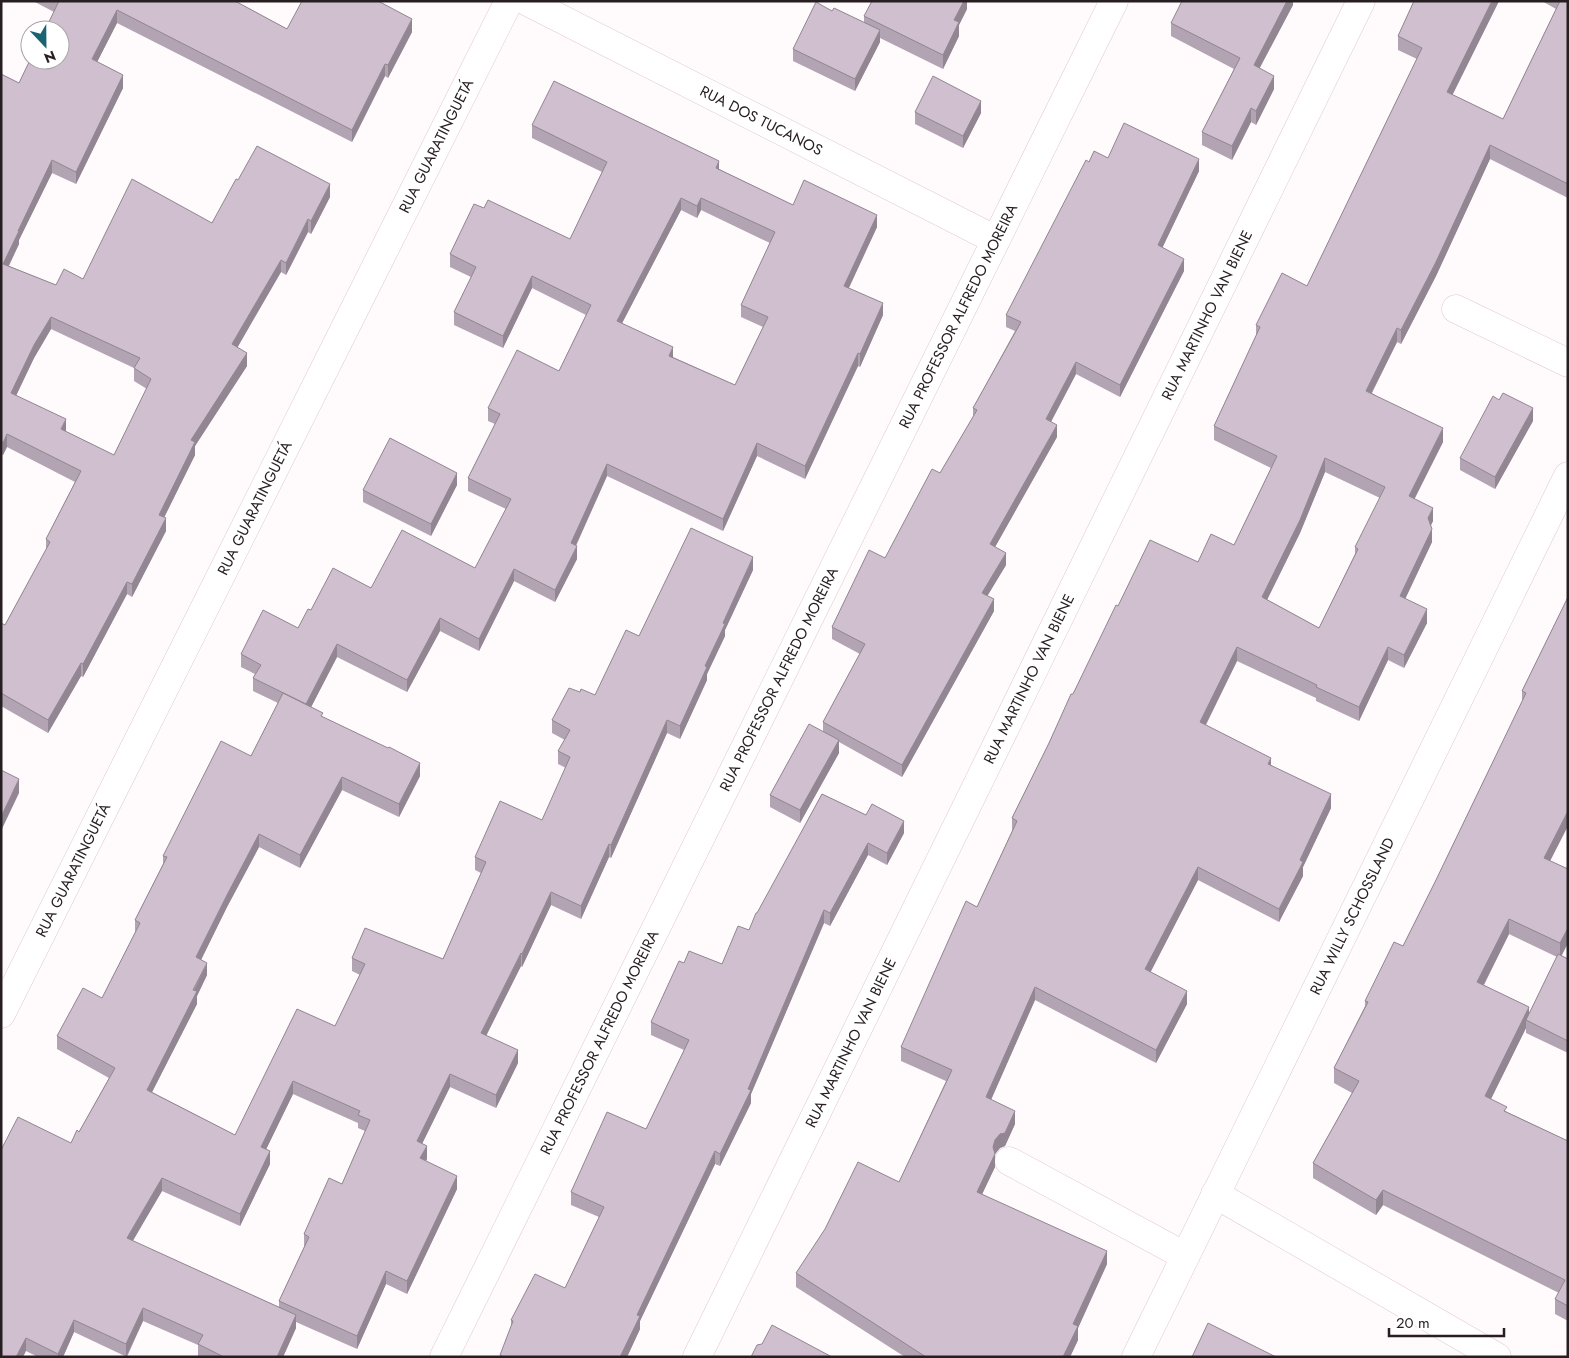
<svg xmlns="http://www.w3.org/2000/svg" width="1569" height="1358" viewBox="0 0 1569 1358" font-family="Jost,sans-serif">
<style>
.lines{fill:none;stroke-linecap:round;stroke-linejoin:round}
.minor-casing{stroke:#e0c9d1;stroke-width:29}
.tertiary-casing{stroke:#e0c9d1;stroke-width:29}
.minor{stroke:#fff;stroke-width:28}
.tertiary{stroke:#fff;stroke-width:28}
.wall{fill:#b2a4b2;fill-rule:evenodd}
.shaded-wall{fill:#918691}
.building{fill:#cfbfcf;stroke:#918691;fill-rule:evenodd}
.labels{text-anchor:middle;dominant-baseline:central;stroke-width:4;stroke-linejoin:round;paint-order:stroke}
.street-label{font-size:15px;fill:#261e21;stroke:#fff}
</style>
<rect width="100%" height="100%" fill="#fffafc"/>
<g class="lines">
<g class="minor-casing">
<g id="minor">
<path id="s1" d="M526,1L996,240"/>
<path d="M1456,309L1568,363"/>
<path id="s2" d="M1,1014L509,1"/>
<path d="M1009,1161L1185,1256"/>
<path id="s3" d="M444,1357L1114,1"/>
<path id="s4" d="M697,1357L1361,1"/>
</g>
</g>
<g class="tertiary-casing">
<g id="tertiary">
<path d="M1215,1194L1497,1357"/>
<path id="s5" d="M1136,1357L1568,476"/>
</g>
</g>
<use href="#minor" class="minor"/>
<use href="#tertiary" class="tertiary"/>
</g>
<path class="wall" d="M33,1H235L287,29L412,32L388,78L385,76L352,142L117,23L97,62L123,88L76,184L52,173L19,240V244L9,266L56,285L83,279L212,223L238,180L330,197L311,234L308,232L286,275L281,272L237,347L247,366L195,446V455L164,517L166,531L132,597L127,594L83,677L81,676L48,733L1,706V623L5,625L46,550V539L75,482L7,447L3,455L1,454V74L19,83L54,12ZM51,329L134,368V381L147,389L114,455L66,432L16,396L34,358Z
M967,1V9L959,25V36L943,69L880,38V42L855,91L793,61V49L832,11L864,23V16Z
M1293,1V5L1259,68L1274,89L1256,125L1251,122L1232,160L1202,145V132L1234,69L1171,36V23Z
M1414,1H1499L1452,95L1503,119L1556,9L1542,1H1568V198L1490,159L1436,276L1401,344L1397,342L1372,393L1443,442L1414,499L1433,521L1431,525L1432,542L1405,599L1427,623L1404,668L1388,660L1359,721L1316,701V698L1237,661L1206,725L1271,765L1331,808L1303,867V876L1279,922L1198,880L1150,972L1187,1004L1156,1063L1035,1000L991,1100L1015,1124L1005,1146L1000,1148L995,1154V1167L982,1194L1107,1264L1078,1328V1340L1070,1357H905L796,1287V1273L899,1182L946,1081L901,1061V1047L977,907L1012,831V818L1073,694L1118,606L1198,562L1234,545L1271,468L1214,440V426L1256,336V325L1307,286L1417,59L1398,50V36ZM1325,472L1380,498L1355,547V554L1319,628L1267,600L1300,533Z
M915,112L981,113L963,148L915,124Z
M532,125L719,169L793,205L877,227L849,288L883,315L860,367L858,366L805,479L757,456L723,531L607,476L576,546L577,559L555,602L514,581L479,651L440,631L407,692L337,657L311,707L323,717L420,776L399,817L342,790L300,868L259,847L227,907L201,960L207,975L197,996V1004L152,1092L235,1135L335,1026L360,975L352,971V958L443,959L481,873L475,870V857L542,820L566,768L558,764V751L565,740L552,733V720L580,692L595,695L639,636L753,570L725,630V636L707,674V680L680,739L667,733L611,858L609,857L581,919L551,905L522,967L521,966L486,1036L518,1063L496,1108L450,1087L422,1144L427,1159L426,1161L457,1189L407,1294L386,1284L357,1349L296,1322V1328L283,1357H198V1345L143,1321L127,1357L74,1332L63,1357H38L26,1351L1,1357L71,1143L79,1132L109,1078L57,1049V1036L102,998L135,933V920L163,864V856L251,756L278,703L253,691V678L255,674L241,667V654L298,628L311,610L371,588L475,568L506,509L468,491V478L495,424L488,421V408L559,371L586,315L532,288L503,348L454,325V312L471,277L450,267V254L484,208L570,239L602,172L532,138ZM681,210L697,218L701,210L770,243L741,305V317L763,327L735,385L673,357L622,323ZM293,1094L358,1123V1128L365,1131L342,1184L304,1234V1247L279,1301V1307L132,1241L162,1191L240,1226L270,1164L266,1149Z
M1108,158L1199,171L1162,248L1184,271L1120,397L1076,374L1051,422L1057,437L995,547L1006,565L987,596L994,611L902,777L839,742V753L800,823L770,807V795L823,732V722L860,654L832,639V627L885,558L940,473L973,417V408L1015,331L1006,327V315L1089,162Z
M1533,421L1495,489L1460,470V458Z
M457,485L431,536L363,502V490Z
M1568,597L1550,861L1568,869V943L1561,955L1568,959V1053L1526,1033V1028L1491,1099L1507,1112L1568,1141V1321L1555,1314V1299L1559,1293L1383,1205L1376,1215L1313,1178V1163L1352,1093L1334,1083V1068L1365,1006V1001L1403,946L1435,882L1522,702V691ZM1509,934L1557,957L1529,1014L1484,985Z
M822,794L904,833L887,865L868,855L830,926L824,923L751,1094V1103L720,1166L715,1164L640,1321V1329L627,1357H500L511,1327V1320L565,1288L599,1217L571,1205V1192L646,1129L684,1050L651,1035V1022L684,963L722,964L749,930Z"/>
<path class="shaded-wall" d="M964,1H967V9L959,25V36L943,69V55L954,20Z
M1287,1H1293V5L1254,79V65Z
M1492,1H1499L1447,106V92Z
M117,10V23L92,72V59Z
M412,19V32L388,78V65Z
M880,30V42L855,91V79Z
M385,64V76L352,142V130Z
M123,75V88L76,184V172Z
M1274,76V89L1256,125V111Z
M981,101V113L963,148V136Z
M1251,108V122L1232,160V146Z
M1490,145V159L1436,276L1401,344V330Z
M1199,159V171L1158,257V245Z
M52,160V173L19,240V244L3,277V264L18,231Z
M719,161V174L716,168Z
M330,184V197L311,234V221Z
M681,198V210L617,333V321Z
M701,198V210L697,218V206Z
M877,215V227L844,298V286Z
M308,219V232L286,275V263Z
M1184,259V271L1120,397V385Z
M281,260V272L232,357V344Z
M532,276V288L503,348V336Z
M883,303V315L860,367V354Z
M51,317V329L34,358L11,406V393L34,345Z
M1397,328V342L1366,404V391Z
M673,347V360L669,356Z
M247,353V366L195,446V455L159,528V515L191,440Z
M858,353V366L805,479V466Z
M1076,362V374L1046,431V419Z
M1533,408V421L1495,489V477Z
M66,419V431L61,442V429Z
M1057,425V437L990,556V544Z
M1443,428V442L1409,510V496Z
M7,434V447L3,455V443Z
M757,443V456L723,531V519Z
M1325,458V472L1300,533L1262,610V597Z
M607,464V476L571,556V543Z
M457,473V485L431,536V524Z
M1433,508V521L1428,531V518Z
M166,518V531L132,597V584Z
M1432,529V542L1400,610V596Z
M577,546V559L555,602V590Z
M1006,553V565L982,605V593Z
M753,557V570L725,630V636L707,674V680L680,739V726L723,623Z
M514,569V581L479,651V639Z
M127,582V594L83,677V664Z
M994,599V611L902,777V765Z
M1427,609V623L1404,668V655Z
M440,618V631L407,692V680Z
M337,644V657L306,717V704Z
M1237,647V661L1200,736V722Z
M1388,647V660L1359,721V707Z
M81,663V676L48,733V720Z
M667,720V733L611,858V845Z
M839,740V753L800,823V810Z
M1271,758V771L1268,764Z
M420,763V776L399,817V804Z
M342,777V790L300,868V855Z
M19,779V793L1,831V817Z
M1331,794V808L1303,867V876L1279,922V909L1300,860Z
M1568,811V826L1544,873V858Z
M904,821V833L887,865V853Z
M259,834V847L227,907L196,970V957L227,895Z
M868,843V855L830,926V913Z
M609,844V857L581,919V906Z
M1198,867V880L1145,983V969Z
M551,892V905L522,967V954Z
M824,910V923L751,1094V1103L720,1166V1154L748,1089Z
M1509,919V934L1477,998V982Z
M1568,928V943L1560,959V943Z
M521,953V966L481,1046V1033Z
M207,963V975L197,996V1004L147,1102V1090Z
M1035,987V1000L986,1111V1097Z
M1187,991V1004L1156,1063V1050Z
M1529,1007V1022L1526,1020V1028L1485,1111V1096Z
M518,1050V1063L496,1108V1095Z
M450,1074V1087L417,1154V1141Z
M293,1081V1094L261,1160V1147Z
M1015,1111V1124L1005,1146L1000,1148L995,1154V1167L977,1205V1192L993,1147L995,1140Z
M427,1146V1159L420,1171V1158Z
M270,1151V1164L240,1226V1214Z
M715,1151V1164L640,1321V1329L627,1357H620L637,1315Z
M457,1176V1189L407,1294V1281Z
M162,1178V1191L127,1251V1238Z
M1383,1190V1205L1376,1215V1200Z
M1107,1251V1264L1078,1328V1340L1070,1357H1063L1073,1324Z
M386,1271V1284L357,1349V1336Z
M143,1308V1321L126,1357V1344Z
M296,1315V1328L283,1357H277Z
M74,1320V1332L63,1357H58V1354Z
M26,1338V1351L23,1357H16Z"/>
<path class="building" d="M59,1H235L287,29L302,1H378L412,19L388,65L385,64L352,130L117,10L92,59L123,75L76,172L52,160L18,231H19L3,264L56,285L64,269L83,279L132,179L212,223L236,179L238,180L257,146L330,184L311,221L308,219L286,263L281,260L232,344L247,353L191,440L195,442L159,515L166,518L132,584L127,582L83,664L81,663L48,720L1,693V623L5,625L50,542L46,539L81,471L7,434L3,443L1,442V74L19,83L30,60H60V30H45ZM51,317L140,358L134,368L151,379L114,455L61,429L66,419L11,393L34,345Z
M872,1H964L954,20L959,22L943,55L864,16Z
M1182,1H1287L1254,65L1274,76L1256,111L1251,108L1232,146L1202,132L1240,58L1171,23Z
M1414,1H1492L1447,92L1503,119L1560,1H1568V184L1490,145L1436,262L1401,330L1397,328L1366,391L1443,428L1409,496L1433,508L1428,518L1432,529L1400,596L1427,609L1404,655L1388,647L1359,707L1316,687L1317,685L1237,647L1200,722L1271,758L1268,764L1331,794L1300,860L1303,862L1279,909L1198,867L1145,969L1187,991L1156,1050L1035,987L986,1097L1015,1111L1005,1133L1000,1134L995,1140L993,1147L995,1154L977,1192L1107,1251L1073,1324L1078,1326L1063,1357H926L796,1273L825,1229L858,1162L899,1182L952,1070L901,1047L966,901L977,907L1017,821L1012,818L1049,743L1071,694H1073L1116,605L1118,606L1150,540L1198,562L1211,534L1234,545L1277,456L1214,426L1260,327L1256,325L1282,273L1307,286L1422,48L1398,36ZM1325,458L1385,487L1355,547L1358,549L1319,628L1262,597L1300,520Z
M816,2L832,11L834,8L880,30L855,79L793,49Z
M933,76L981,101L963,136L915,112Z
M554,81L719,161L716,168L793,205L804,180L877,215L844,286L883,303L860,354L858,353L805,466L757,443L723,519L607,464L571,543L577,546L555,590L514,569L479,639L440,618L407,680L337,644L306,704L253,678L261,665L241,654L263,610L298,628L308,609L311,610L333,568L371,588L402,530L475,568L511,499L468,478L500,414L488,408L517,350L559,371L591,305L532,276L503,336L454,312L476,267L450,254L474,204L484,208L488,200L570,239L607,162L532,125ZM681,198L697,206L701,198L775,232L741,305L768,317L735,385L669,356L673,347L617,321Z
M1124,123L1199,159L1158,245L1184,259L1120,385L1076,362L1046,419L1057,425L990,544L1006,553L982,593L994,599L902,765L823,722L865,644L832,627L869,550L885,558L932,469L940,473L977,410L973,408L1021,322L1006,315L1086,160L1089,162L1094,151L1108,158Z
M1503,393L1533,408L1495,477L1460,458L1493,396L1499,400Z
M390,438L457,473L431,524L363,490Z
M691,528L753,557L723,623L725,624L705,666L707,667L680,726L667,720L611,845L609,844L581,906L551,892L522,954L521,953L481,1033L518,1050L496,1095L450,1074L417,1141L427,1146L420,1158L457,1176L407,1281L386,1271L357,1336L279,1301L309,1237L304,1234L329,1178L342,1184L370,1120L358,1115L360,1111L293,1081L261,1147L270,1151L240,1214L162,1178L127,1238L296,1315L277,1357H222V1356L198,1344L203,1335L143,1308L126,1344L74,1320L58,1354L26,1338L16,1357H1V1150L18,1117L71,1143L77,1130L79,1132L115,1068L57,1036L83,988L102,998L140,923L135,920L167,857L163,856L221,741L251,756L283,693L323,713L321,716L388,748L389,747L420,763L399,804L342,777L300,855L259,834L227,895L196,957L207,963L193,990L197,991L147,1090L235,1135L297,1009L335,1026L365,964L352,958L365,928L443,959L486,862L475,857L500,801L542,820L570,757L558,751L570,730L552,720L569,688L580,692L581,689L595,695L626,630L639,636Z
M1568,597V811L1544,858L1568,869V928L1560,943L1509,919L1477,982L1529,1007L1485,1096L1507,1107L1504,1111L1568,1141V1306L1555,1299L1565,1280L1383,1190L1376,1200L1313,1163L1359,1081L1334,1068L1368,1002L1365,1001L1394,942L1403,946L1435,882L1526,693L1522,691Z
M809,724L839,740L800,810L770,795Z
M1,770L19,779L1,817Z
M822,794L866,815L872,804L904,821L887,853L868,843L830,913L824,910L748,1089L751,1090L720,1154L715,1151L637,1315L640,1316L620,1357H504L500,1355L513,1321L511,1320L535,1274L565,1288L604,1207L571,1192L607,1112L646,1129L689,1040L651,1022L679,961L684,963L689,951L722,964L738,926L749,930L756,913H757Z
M1558,954L1568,959V1041L1526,1020Z
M1208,1323L1276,1357H1192Z
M772,1325L832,1357H751L757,1345L762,1344Z"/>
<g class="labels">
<g class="street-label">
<text stroke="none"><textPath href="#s1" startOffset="264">RUA DOS TUCANOS</textPath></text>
<text stroke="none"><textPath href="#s2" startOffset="971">RUA GUARATINGUETÁ</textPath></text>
<text stroke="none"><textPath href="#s4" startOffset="1160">RUA MARTINHO VAN BIENE</textPath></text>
<text stroke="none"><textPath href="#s3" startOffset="1161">RUA PROFESSOR ALFREDO MOREIRA</textPath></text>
<text stroke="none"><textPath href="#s2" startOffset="566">RUA GUARATINGUETÁ</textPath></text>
<text stroke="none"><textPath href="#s3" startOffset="756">RUA PROFESSOR ALFREDO MOREIRA</textPath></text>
<text stroke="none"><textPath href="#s4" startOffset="755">RUA MARTINHO VAN BIENE</textPath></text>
<text stroke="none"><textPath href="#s2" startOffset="161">RUA GUARATINGUETÁ</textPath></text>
<text stroke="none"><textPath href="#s5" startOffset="491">RUA WILLY SCHOSSLAND</textPath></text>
<text stroke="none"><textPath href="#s3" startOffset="351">RUA PROFESSOR ALFREDO MOREIRA</textPath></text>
<text stroke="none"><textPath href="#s4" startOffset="350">RUA MARTINHO VAN BIENE</textPath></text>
</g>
</g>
<rect width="1569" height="1358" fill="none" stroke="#261e21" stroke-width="5"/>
<g transform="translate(45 45) rotate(158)"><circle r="24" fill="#ffffff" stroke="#a8a5a6"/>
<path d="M0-4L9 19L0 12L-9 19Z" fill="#196470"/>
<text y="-8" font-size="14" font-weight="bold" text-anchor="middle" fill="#261e21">N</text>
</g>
<path d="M1389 1328v8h115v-8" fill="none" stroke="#261e21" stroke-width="2.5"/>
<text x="1396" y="1328" font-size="15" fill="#261e21" stroke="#ffffff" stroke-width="4" paint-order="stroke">20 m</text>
</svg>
